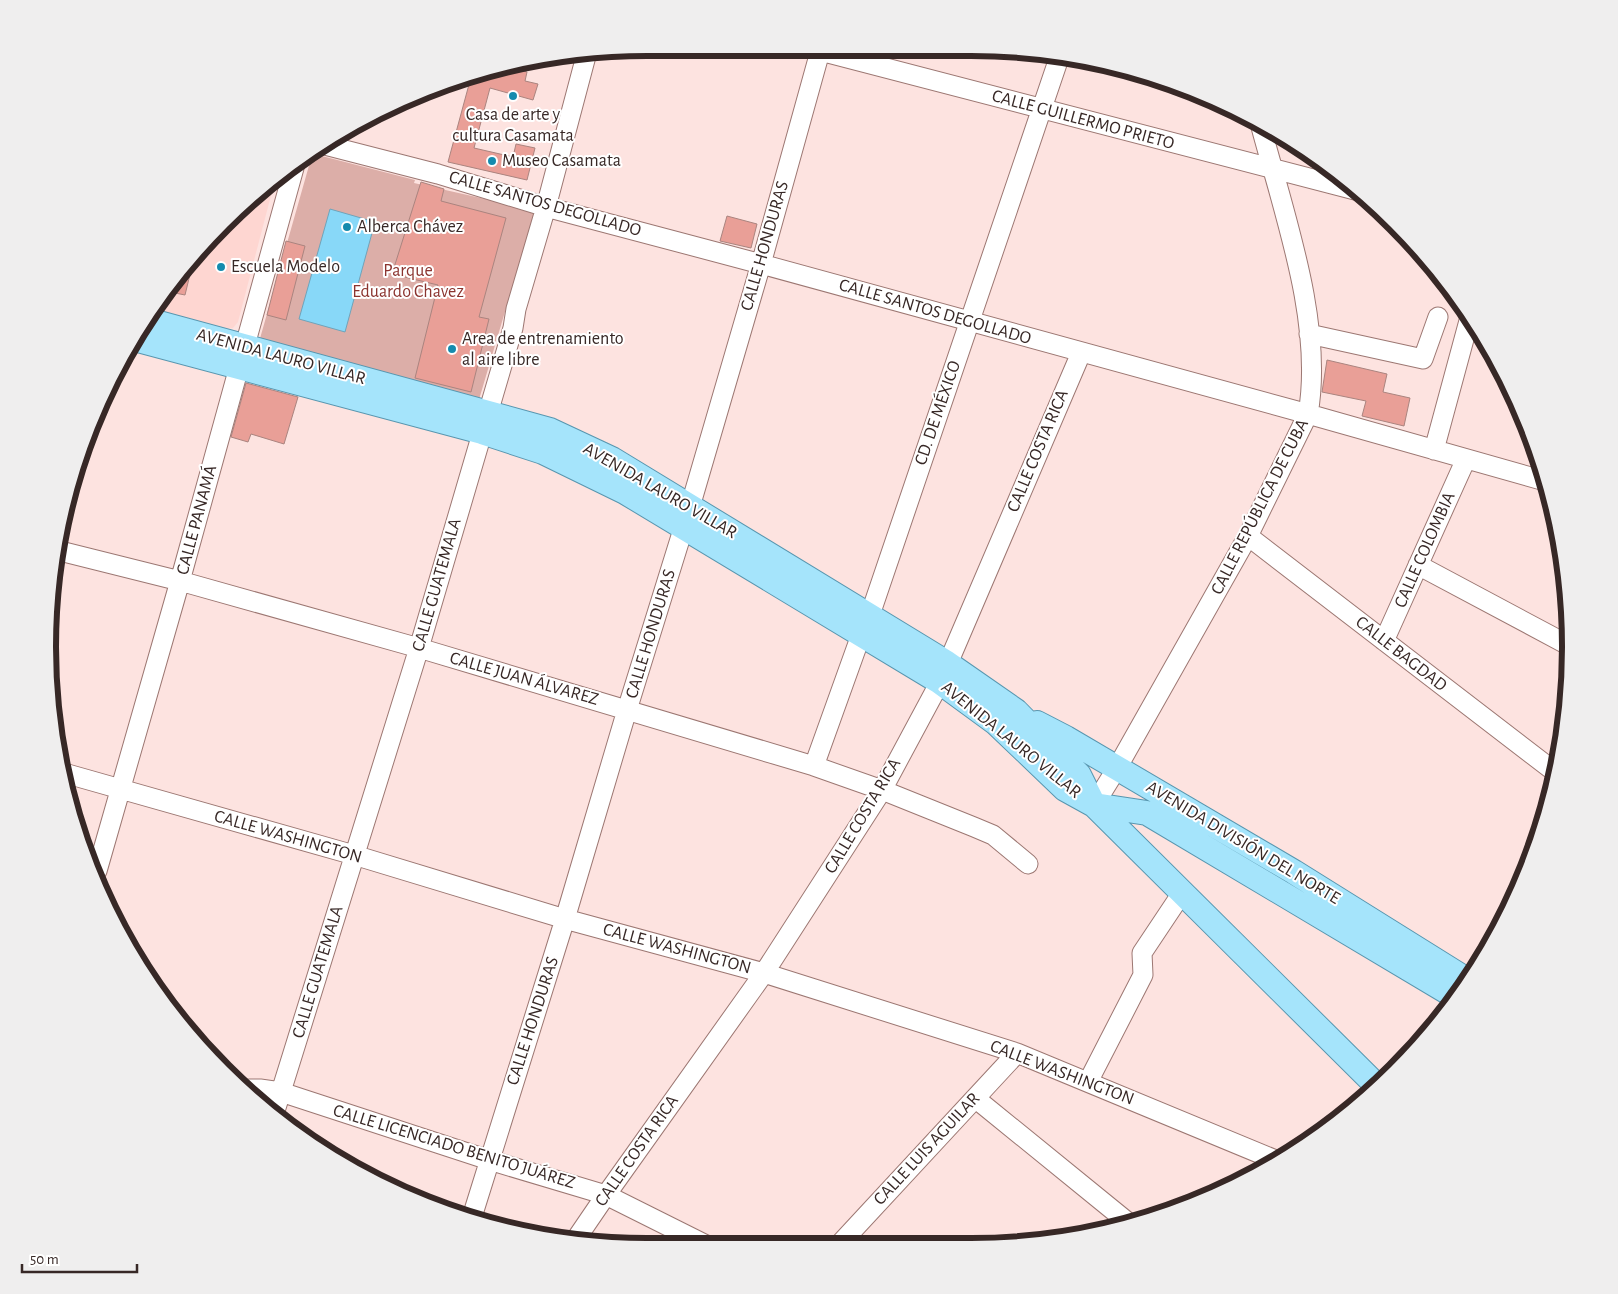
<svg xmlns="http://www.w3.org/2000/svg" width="1618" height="1294" viewBox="0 0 1618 1294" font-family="'Alegreya Sans',sans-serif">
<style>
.built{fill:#fed6d1}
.green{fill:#dcaea8}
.water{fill:#88d8f8;stroke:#70a3b9}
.building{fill:#e99f97;stroke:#aa847f}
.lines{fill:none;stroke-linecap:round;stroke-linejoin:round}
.minor-casing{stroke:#9c7772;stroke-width:21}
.major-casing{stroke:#5896af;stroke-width:26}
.minor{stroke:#fff;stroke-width:19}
.major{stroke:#a5e4fb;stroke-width:24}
.poi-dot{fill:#158bae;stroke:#fff;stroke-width:2}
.labels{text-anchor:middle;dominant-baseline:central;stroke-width:4;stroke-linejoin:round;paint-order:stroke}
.poi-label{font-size:18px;fill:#372826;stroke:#fff;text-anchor:start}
.street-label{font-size:18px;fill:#372826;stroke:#fff}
.park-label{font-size:18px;fill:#8b342f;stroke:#fff}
.rim{fill:none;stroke:#372826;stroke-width:6}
</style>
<rect width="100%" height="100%" fill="#fde3e0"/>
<path class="built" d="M274,184L238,322L233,328L224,329L156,310L223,223Z"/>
<path class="green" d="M314,154L415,180L414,183L535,210L478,403L259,342L312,155Z"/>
<path class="water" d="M330,209L375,222L345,332L299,319Z"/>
<path class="building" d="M506,66L527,72L525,81L538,84L533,100L490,88L474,148L513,157L516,144L535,148L527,180L448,162L471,77L492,68Z
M421,182L444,189L441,201L506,218L479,317L489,319L471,392L415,378L438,285L392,274Z
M727,216L757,224L751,248L720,241Z
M286,241L305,246L286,320L267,315Z
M193,262L185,295L170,292L177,284Z
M1327,360L1387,374L1383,392L1410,398L1404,426L1362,416L1366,401L1322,392Z
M246,383L298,397L284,444L251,434L248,442L231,437Z"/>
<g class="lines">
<g class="minor-casing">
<path id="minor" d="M809,48L1359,191
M325,145L438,174L546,207L761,264L1308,414L1545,481
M1309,334L1423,359L1438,317
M1434,450L1470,317
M1248,536L1555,772
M60,551L180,581L419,648L814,766L882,790L974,827L993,835L1028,864
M1418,565L1568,645
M1384,641L1466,459
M814,766L861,635L870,615L1059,58
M64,773L354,855L565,919L764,973L1017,1053L1278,1161
M1094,805L1117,768L1248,536L1308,414C1324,323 1283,211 1260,123
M97,871L180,581L294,168
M1088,1082L1143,975L1142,953L1182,893
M249,1089H260L281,1092L489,1160L606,1195L708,1246
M975,1098L1130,1224
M275,1111L419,648L513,328L516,309L546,207L586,56
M472,1217L565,919L627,710L690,507L761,264L821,48
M576,1239L606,1195L764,973L882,790L940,682L1081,353
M838,1246L1017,1053"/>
</g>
<g class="major-casing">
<path id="major" d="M148,320L550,430L612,459L947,663L1016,711L1079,775L1094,805
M134,339L482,432L543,452L625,492L940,682L996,723L1065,789L1094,805L1377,1086
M1037,723L1066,738L1294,872L1467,980
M1094,805L1147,813L1456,997"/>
</g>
<use href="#minor" class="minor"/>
<use href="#major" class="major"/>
</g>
<g class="poi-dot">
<circle cx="513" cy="96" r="5"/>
<circle cx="492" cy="161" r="5"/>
<circle cx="347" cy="227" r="5"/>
<circle cx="221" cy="267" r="5"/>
<circle cx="452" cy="349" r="5"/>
</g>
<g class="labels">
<g class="poi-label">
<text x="513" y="115" text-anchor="middle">Casa de arte y<tspan x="513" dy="21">cultura Casamata</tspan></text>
<text x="502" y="161">Museo Casamata</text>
<text x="357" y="227">Alberca Chávez</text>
<text x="231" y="267">Escuela Modelo</text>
<text x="462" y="339">Area de entrenamiento<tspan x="462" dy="21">al aire libre</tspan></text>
</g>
<g class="street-label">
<text transform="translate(1083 120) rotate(15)">CALLE GUILLERMO PRIETO</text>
<text transform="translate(545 204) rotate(16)">CALLE SANTOS DEGOLLADO</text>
<text transform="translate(765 246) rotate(-74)">CALLE HONDURAS</text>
<text transform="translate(935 312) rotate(16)">CALLE SANTOS DEGOLLADO</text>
<text transform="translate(281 357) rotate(15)">AVENIDA LAURO VILLAR</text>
<text transform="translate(938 413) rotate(-71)">CD. DE MÉXICO</text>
<text transform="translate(1038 451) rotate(-67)">CALLE COSTA RICA</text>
<text transform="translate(660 491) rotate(30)">AVENIDA LAURO VILLAR</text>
<text transform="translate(1260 507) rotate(-63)">CALLE REPÚBLICA DE CUBA</text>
<text transform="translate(197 520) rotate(-75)">CALLE PANAMÁ</text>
<text transform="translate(1425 550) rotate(-66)">CALLE COLOMBIA</text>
<text transform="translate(437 585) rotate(-74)">CALLE GUATEMALA</text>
<text transform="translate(651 634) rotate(-73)">CALLE HONDURAS</text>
<text transform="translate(1401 654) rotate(38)">CALLE BAGDAD</text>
<text transform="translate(524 679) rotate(16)">CALLE JUAN ÁLVAREZ</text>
<text transform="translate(1011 740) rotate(39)">AVENIDA LAURO VILLAR</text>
<text transform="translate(863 816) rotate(-59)">CALLE COSTA RICA</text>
<text transform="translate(288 837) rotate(16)">CALLE WASHINGTON</text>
<text transform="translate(1243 843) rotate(31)">AVENIDA DIVISIÓN DEL NORTE</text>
<text transform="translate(677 949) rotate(15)">CALLE WASHINGTON</text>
<text transform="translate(318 972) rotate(-73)">CALLE GUATEMALA</text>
<text transform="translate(533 1021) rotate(-72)">CALLE HONDURAS</text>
<text transform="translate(1062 1073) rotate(21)">CALLE WASHINGTON</text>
<text transform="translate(454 1147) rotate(17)">CALLE LICENCIADO BENITO JUÁREZ</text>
<text transform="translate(927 1149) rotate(-47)">CALLE LUIS AGUILAR</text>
<text transform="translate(637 1151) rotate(-55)">CALLE COSTA RICA</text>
</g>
<g class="park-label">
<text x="408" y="271">Parque<tspan x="408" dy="21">Eduardo Chavez</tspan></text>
</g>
</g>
<path d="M0 0H1618V1294H0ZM647 56H971A591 591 0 0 1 1562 647V647A591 591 0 0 1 971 1238H647A591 591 0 0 1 56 647V647A591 591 0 0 1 647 56Z" fill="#efeeee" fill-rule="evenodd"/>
<path class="rim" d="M647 56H971A591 591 0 0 1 1562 647V647A591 591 0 0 1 971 1238H647A591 591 0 0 1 56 647V647A591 591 0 0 1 647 56Z"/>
<path d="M22 1264v8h115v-8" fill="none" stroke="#372826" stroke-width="2.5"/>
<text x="30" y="1264" font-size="15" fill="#372826" stroke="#ffffff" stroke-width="4" paint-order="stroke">50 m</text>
</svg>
